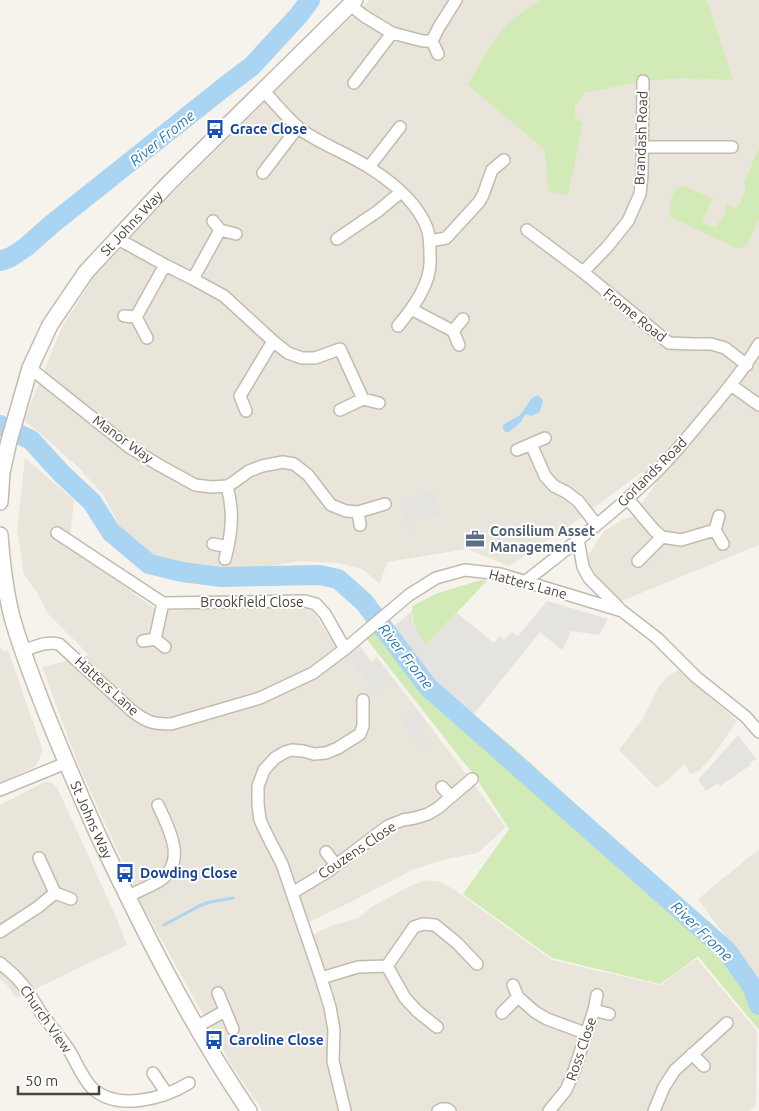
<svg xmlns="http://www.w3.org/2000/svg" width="759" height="1111" viewBox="0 0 759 1111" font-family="Ubuntu,sans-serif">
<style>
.residential{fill:#eae5da}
.green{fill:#d2eab5}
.parking{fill:#e5e3e0}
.water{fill:#a9d4f2}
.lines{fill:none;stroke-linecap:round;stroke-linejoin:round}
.stream{stroke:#a9d4f2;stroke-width:3}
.river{stroke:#a9d4f2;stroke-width:20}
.minor-casing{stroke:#c2bbae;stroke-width:14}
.tertiary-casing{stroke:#c2bbae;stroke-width:18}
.minor{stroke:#fff;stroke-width:11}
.tertiary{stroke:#fff;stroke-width:15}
.labels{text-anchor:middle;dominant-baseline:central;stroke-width:4;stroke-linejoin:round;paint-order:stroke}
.transit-label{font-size:14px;font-weight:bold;fill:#164399;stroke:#fff;text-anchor:start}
.street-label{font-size:14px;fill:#4b4439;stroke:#fff}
.service-label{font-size:14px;font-weight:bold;fill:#4e5e75;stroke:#fff;text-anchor:start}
.water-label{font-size:15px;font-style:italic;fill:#2e7ab2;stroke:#fff}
</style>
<rect width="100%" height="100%" fill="#f6f3ec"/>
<path class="residential" d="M370,0H759V545L619,602L601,583L590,566L588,556L604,531L622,520L633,516L659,479L642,472L578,520L509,566L467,549L387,562L380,584L362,569L338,563L300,561L254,569L235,568L157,559L122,531L104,496L82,471L47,439L24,420L62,327L94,277L175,191L283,83Z
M25,458L74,500L69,546L158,611L301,607L312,611L344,657L359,644L371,661L377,657L433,730L506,827L478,853L446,859L412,870L349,903L298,927L303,940L328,927L358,918L373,906L410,886L426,880L441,882L456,891L552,960L660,985L697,959L757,1031L756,1105L749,1111H263L233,1068L141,903L77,761L42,667L89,655L48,614L36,591L24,575L17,530Z
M0,648L5,651L8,650L43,751L36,766L0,783Z
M678,670L737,721L715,753L700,770L691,774L684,764L668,780L656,788L619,750L644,717L657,689L667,677Z
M44,782H51L57,787L117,919L127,945L16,998L7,985L0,979V805Z
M759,849V988L731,944L698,899Z"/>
<path class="green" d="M540,0H707L733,80L682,78L643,81L584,93L575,106V117L583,123L568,195L548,191L545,150L468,85C477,69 485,53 496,38C507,23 524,10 540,0Z
M758,150L759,151V218L747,245L743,248H736L670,217C669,206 671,185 685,187L713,198L702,222L716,228L720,220H722L726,211L724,209L727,204L736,208L739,205L746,188L744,183Z
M481,580L487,581L426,645C415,630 412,624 412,606L438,593Z
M385,621L445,691L515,749L731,944L759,989V1030L698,956L683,968L660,984L552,958L463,894L509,829L477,779L365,637Z"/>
<path class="parking" d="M432,490L440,515L422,521L420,514L412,517L417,534L411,536L400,500Z
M547,601L608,619L599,635L571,631L562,650L540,632L473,715L445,691L392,628L412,611V621L415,628L426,645L457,613L494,643L500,636L504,640L512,632L518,636Z
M359,649L370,664L377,659L393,680L376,693L351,659L350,656Z
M416,708L429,726L423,731L422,736L429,745L422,750L400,720Z
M738,735L756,759L750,763L751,765L720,786L718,783L706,791L698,780Z"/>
<path class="water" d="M538,395L543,400L540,412L531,416L526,414L522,419V421L509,432H505L503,428V425L520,415L532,398Z"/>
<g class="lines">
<path class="stream" d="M164,925L201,905L210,902L233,898"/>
<path class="river" d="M0,261L11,257L26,247L52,224L223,88L252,66L299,15L310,0
M0,425L31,440L61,473L92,502L111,532L149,564L182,572L222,577L320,575L338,579L364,602L428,687L727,951L753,988L759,1005"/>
<g class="minor-casing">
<path id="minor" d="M350,5L364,16L392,33L423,41H432L439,27L456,0
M432,41L438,54
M354,83L392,33
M263,90C274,102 288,119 300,129C322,145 347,153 370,168C392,182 417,202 427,228C430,237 430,245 430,255C431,267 428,280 422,291C416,304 407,315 398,326
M642,147H732
M369,167L400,127
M263,173L298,127
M220,230L236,234
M527,230L583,272L669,343L693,344H711L725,348L747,365
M118,239L165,265L193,279L224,296L273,341L288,353L302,358H315L340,349L363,399
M337,239L378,211L401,192
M430,241L446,238L479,202L483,195L492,170L504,160
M583,272L608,246L628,221L640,194L642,175L643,81
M193,279L220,230L213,221
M411,309L453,331
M124,316L136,317L147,338
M136,317L165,265
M459,345L453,331L463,319
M30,368L129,447L159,465L195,485L212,487L227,486L234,482L249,471L262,466L283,462L294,464L308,475L331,505L346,511L358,512L385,504
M731,385L759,405
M340,410L363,399L379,403
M246,411L240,396L273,341
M531,444L545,438
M517,450L531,444L545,476L554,486L566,492L578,501L596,524
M628,499L654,530L662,537L681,540L715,530L719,516
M358,512L360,525
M715,530L723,544
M57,533L163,603L305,601L316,604L325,614L345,649
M578,539L583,567L589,578L619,608
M213,544L228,547
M225,559C232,533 234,512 227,486
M638,561L662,537
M526,581C569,547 614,513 654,474C675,454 693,430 712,408C729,387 746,367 759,344
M155,639L163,603
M143,641L155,639L165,647
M23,651C34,647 46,641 59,644L132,711C147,722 152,724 171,724L260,698L313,673L345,649L409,595L436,578L465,570L500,574L622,611L657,638L696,677L746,717L759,732
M442,787L451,797
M0,790L66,763
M326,852L336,865
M39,858L55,893L71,899
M292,893L327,872L388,826L403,820L415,818L428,814L438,808L472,779
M127,897C138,891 149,887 159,881C188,862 169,829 158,805
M0,932L38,907L55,893
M0,963L15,976L22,984C29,993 35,1003 41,1013C50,1025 60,1037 69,1050C77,1063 82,1078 93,1089C118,1111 163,1099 189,1083
M387,966L405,998L417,1011L437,1027
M321,978L358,967L387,966L414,927L423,924L435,925L457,943L477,964
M513,985L518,997L535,1012L547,1019L585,1033
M218,993L233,1029
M594,1010L609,1014
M502,1013L518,997
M196,1027L225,1011
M692,1054L704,1066
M153,1073L167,1094
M345,1111L333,1061L334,1030L330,1007L321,978L282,864L268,837L260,820L258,804V786L264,770L275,758L285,752L292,750L303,751L314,754L326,753L338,748L360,734L363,726V700
M438,1111L442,1109H447L450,1111
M549,1111L566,1090L573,1074L594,1010L597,995
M654,1111L664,1087L675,1070L727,1023"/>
</g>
<g class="tertiary-casing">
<g id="tertiary">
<path id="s1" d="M0,502L2,472L9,441L30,368L50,325L86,272L169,183L355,0"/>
<path id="s2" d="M0,535C2,562 5,590 12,617C21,650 34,682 46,713C63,755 80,795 98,835C143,930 190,1024 249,1111"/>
</g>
</g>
<use href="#minor" class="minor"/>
<use href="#tertiary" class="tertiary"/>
</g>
<defs>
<g id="bus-bare" transform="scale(1.5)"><path d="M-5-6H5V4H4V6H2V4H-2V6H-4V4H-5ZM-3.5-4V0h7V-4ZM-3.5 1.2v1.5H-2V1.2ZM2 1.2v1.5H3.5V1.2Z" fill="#1a4fb4" stroke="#fff" stroke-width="2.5" paint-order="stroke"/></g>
<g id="office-bare" transform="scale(1.5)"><path d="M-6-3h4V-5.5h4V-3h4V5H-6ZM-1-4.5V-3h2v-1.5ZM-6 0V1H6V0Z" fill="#5c6f8a" stroke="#fff" stroke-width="2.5" paint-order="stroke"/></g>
</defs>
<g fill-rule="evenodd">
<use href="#bus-bare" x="215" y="129"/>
<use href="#office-bare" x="475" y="539"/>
<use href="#bus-bare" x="125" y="873"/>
<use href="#bus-bare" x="214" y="1040"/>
</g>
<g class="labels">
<g class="transit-label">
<text x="230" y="129">Grace Close</text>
<text x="140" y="873">Dowding Close</text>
<text x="229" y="1040">Caroline Close</text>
</g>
<g class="street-label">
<text transform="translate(641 138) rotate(-88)">Brandash Road</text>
<text stroke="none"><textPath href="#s1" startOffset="316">St Johns Way</textPath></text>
<text transform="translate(635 315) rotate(39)">Frome Road</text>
<text transform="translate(123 439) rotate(36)">Manor Way</text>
<text transform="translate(652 472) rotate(-45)">Gorlands Road</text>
<text transform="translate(528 584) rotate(15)">Hatters Lane</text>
<text x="252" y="602">Brookfield Close</text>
<text transform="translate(107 686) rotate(42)">Hatters Lane</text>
<text stroke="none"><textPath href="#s2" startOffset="301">St Johns Way</textPath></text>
<text transform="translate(357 850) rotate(-34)">Couzens Close</text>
<text transform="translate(46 1019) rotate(55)">Church View</text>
<text transform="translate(581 1049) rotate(-71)">Ross Close</text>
</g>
<g class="service-label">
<text x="490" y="531">Consilium Asset<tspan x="490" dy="16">Management</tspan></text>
</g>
<g class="water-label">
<text transform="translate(162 138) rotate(-39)">River Frome</text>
<text transform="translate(406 656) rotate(52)">River Frome</text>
<text transform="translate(702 931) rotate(44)">River Frome</text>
</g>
</g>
<path d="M18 1086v8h81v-8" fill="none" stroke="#4b4439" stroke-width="2.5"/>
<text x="25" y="1086" font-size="15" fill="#4b4439" stroke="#ffffff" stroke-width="4" paint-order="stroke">50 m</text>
</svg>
